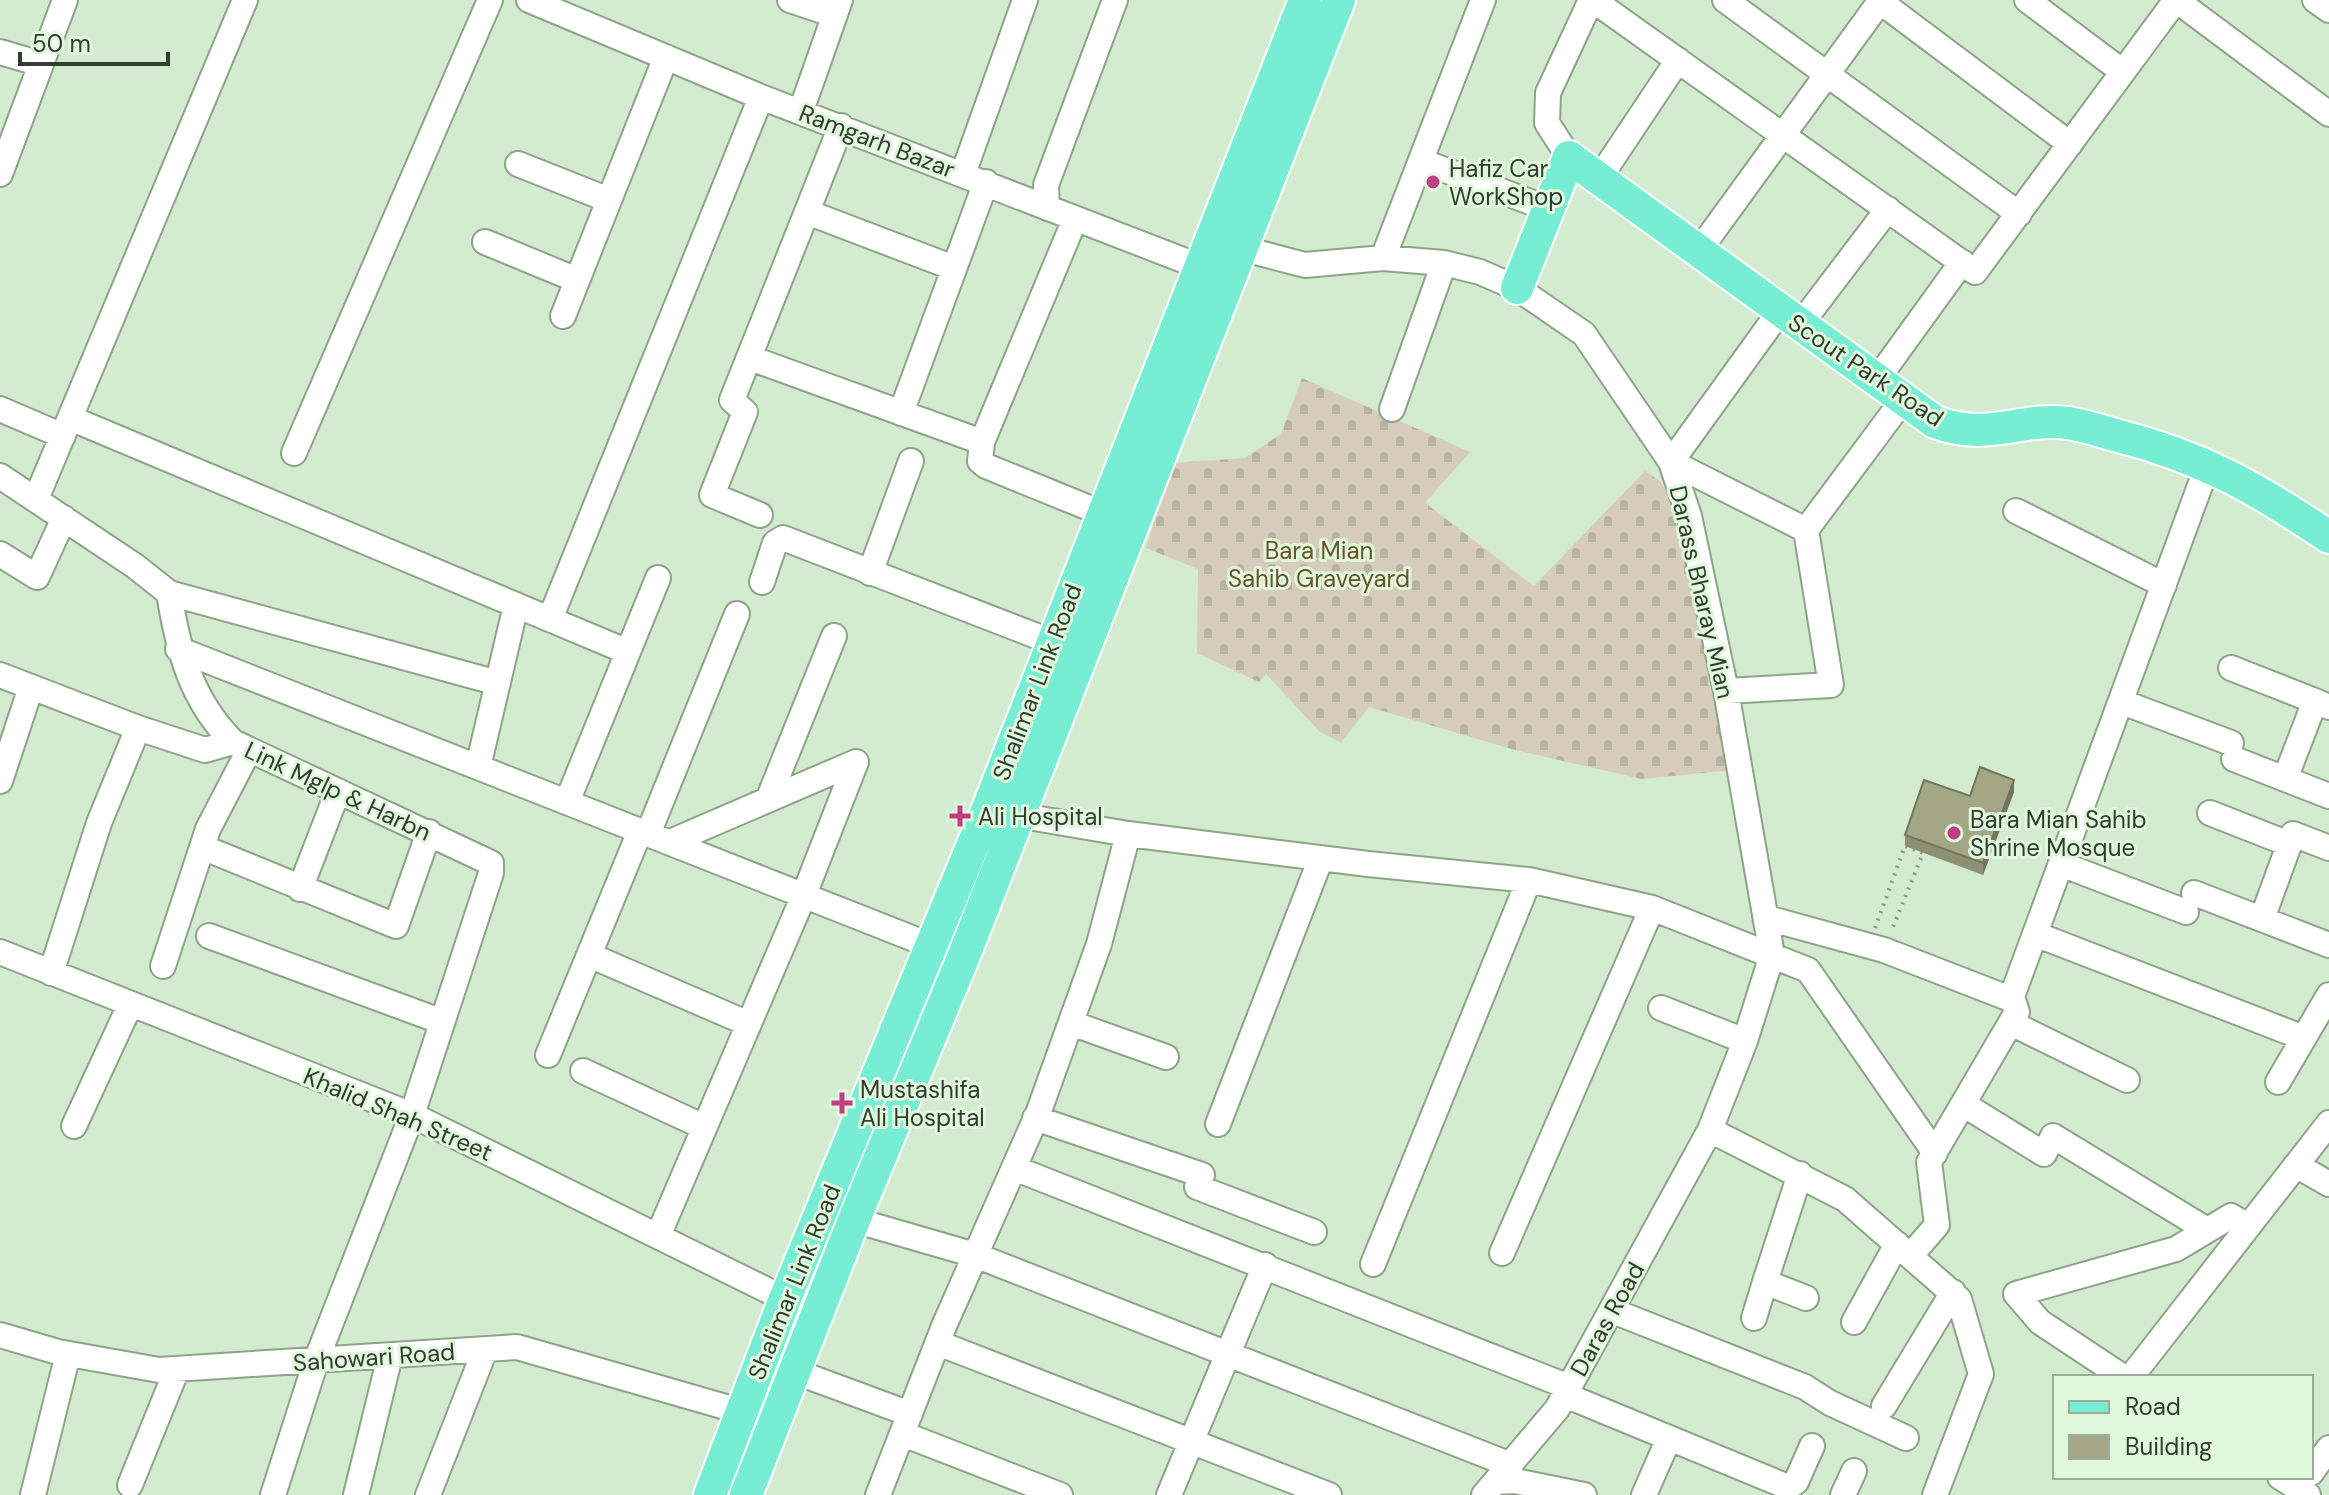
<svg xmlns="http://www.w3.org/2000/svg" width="2329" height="1495" viewBox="0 0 2329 1495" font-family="'DM Sans',sans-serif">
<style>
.cemetery{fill:url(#cemetery-stones)}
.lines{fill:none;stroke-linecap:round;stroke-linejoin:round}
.minor-casing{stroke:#8da489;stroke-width:28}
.major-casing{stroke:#fff;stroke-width:36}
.path{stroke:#899a86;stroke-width:4;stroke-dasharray:2 6;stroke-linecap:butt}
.minor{stroke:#fff;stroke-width:24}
.major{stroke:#77eed3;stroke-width:32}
.wall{fill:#8d9073}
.shaded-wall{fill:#73755e}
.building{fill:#a4a786;stroke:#73755e;stroke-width:2}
.poi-dot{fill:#c13e86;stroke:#e0f8dc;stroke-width:3}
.labels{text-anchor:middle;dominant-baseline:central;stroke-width:6;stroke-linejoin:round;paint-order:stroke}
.street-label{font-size:24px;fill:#333c31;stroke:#e0f8dc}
.poi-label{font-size:24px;fill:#333c31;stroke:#e0f8dc;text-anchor:start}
.park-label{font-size:24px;fill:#6c5326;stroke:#e0f8dc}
</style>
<defs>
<pattern id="cemetery-stones" width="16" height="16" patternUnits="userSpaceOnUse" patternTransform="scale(2)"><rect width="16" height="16" fill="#d7cdbc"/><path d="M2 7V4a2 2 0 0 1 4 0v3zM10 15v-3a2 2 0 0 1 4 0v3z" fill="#b9b1a2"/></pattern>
</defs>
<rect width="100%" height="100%" fill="#d3ebcf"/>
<path class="cemetery" d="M1302,378L1470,452L1425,503L1534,586L1645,471L1661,482L1676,509L1733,770L1642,779L1515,750L1369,707L1341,743L1319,731L1266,674L1259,682L1197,653L1198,569L1146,548L1173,463L1245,458L1281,434Z"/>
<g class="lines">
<g class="minor-casing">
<path id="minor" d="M529,0L761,97L1214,272
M790,0L835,15
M1593,0L1975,272L2176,0
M1725,0L2019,214
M1878,0L2070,144
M2027,0L2123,72
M2176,0L2329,114
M2315,0L2329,10
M0,52L41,64
M801,111L840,0
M1569,157L1547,123L1548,93L1591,0
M1421,161L1549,209
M518,164L609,200
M0,174L65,0
M963,174L1025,0
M1598,180L1678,60
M1047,208L1046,185L1115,0
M807,212L954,268
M485,242L577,280
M1225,244L1305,265L1383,258L1444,263L1480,272L1517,288L1584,334L1671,462L1689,516L1726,691L1772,955L1745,1041L1710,1130L1845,1199L1959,1299L1981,1374L1935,1495
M1698,252L1881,0
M1383,258L1483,0
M563,316L666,57
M1800,325L1888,209
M750,358L982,442L1075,219
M1876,381L1962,262
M0,409L63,436
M1392,409L1444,263
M901,413L986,182
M70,418L628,652
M982,442L980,461L986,466L1104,514
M294,453L490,0
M0,476L135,566L169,593C178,650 191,700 233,742L491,863V873L412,1115L316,1361L273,1495
M36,499L245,0
M2016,511L2164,585
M760,515L712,495L745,412L732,400L841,126
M1806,530L1905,397
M0,554L37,577L64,518
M870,573L911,461
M762,582L775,543L783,538L1052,642
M169,593L498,683
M550,619L761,97
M178,649L932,946
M2231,668L2315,701
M0,675L138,728L205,750L233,742
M1726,691L1831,685L1806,530L1671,462L1780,311
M2122,702L2231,743
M2234,759L2329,796
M478,767L516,605
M2285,779L2315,701L2329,707
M0,781L31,687
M768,800L834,636
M567,802L658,578
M1005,813L1128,834L1368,864L1529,880L1652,908L1808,970L1935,1153
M2210,813L2289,844
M648,834L737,614
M202,847L396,926L429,832
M2061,864L2186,912
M300,889L338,791
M2194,893L2329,945
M1767,918L1884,950L2013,1000L2017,1012L1929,1162L1937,1225L1911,1255
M2262,919L2293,834L2329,848
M2035,934L2304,1038
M209,936L440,1021
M0,952L412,1115L785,1299
M589,955L749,1024
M163,966L208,829L249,750
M51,973L99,823L138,728
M2011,999L2208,464
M1661,1008L1745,1041
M1071,1023L1166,1057
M2011,1023L2127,1080
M548,1055L640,831
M583,1071L704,1127
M2278,1082L2329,995
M1963,1104L2044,1154L2053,1136L2207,1230
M1035,1118L1202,1175L1197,1187L1314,1232
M1218,1124L1321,858
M74,1126L130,1005
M2296,1165L2329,1184
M1014,1168L1569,1387
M1800,1174L1765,1282L1806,1298
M854,1220L975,1255L1511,1465
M658,1236L804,895L856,762L670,842
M1502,1253L1652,908
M1373,1264L1529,880
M1613,1311L1805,1387L1830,1403L1906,1438
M1754,1318L1765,1282
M1854,1322L1897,1244
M0,1335L58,1352L159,1370L517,1347L743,1412
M938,1343L1329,1495
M796,1372L910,1414
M2123,1377L2040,1322L2016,1294L2176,1249L2231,1216L2248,1226
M2131,1377L2329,1123
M1565,1395L1788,1487L1796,1482L1812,1446
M1884,1406L1953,1292
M903,1434L1060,1495
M2311,1473L2329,1448
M2280,1477L2308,1495
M1496,1482L1515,1481L1584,1495
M130,1485L177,1369
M33,1495L68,1354
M356,1495L390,1356
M428,1495L485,1350
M878,1495L944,1326L1039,1111L1099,944L1128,834
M1169,1495L1265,1265
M1484,1495L1557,1409L1710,1130
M1644,1495L1669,1438
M1843,1495L1854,1471"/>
</g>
<g class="major-casing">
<path id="major" d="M1517,288L1569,157L1935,422C1989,442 2020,417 2068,423C2083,425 2100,431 2115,435C2202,457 2255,487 2329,537
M710,1495L785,1299L989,806L1305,0
M746,1495L854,1220L963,958L1339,0"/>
</g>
<path class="path" d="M1875,928L1905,846L1923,853L1891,932"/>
<use href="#minor" class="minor"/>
<use href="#major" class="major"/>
</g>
<path class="wall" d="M2014,792L1983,875L1905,846V835L1970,796Z"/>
<path class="shaded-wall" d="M2014,780V792L1983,875V863Z"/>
<path class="building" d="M1980,767L2014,780L1983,863L1905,835L1924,780L1970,796Z"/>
<g class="poi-dot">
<circle cx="1433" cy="182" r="8"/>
<path d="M956 804h8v8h8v8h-8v8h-8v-8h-8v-8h8z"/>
<circle cx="1954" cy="833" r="8"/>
<path d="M838 1091h8v8h8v8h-8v8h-8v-8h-8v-8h8z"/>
</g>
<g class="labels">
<g class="street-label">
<text transform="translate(877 141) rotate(21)">Ramgarh Bazar</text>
<text transform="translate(1866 370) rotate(34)">Scout Park Road</text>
<text transform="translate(1702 592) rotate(77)">Darass Bharay Mian</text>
<text transform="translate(1037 682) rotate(-69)">Shalimar Link Road</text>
<text transform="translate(338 791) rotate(25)">Link Mglp &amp; Harbn</text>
<text transform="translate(398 1114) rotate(23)">Khalid Shah Street</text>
<text transform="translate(794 1282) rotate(-68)">Shalimar Link Road</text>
<text transform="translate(1607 1319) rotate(-61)">Daras Road</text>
<text transform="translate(374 1357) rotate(-4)">Sahowari Road</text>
</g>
<g class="poi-label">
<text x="1449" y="168">Hafiz Car<tspan x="1449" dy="28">WorkShop</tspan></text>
<text x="978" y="816">Ali Hospital</text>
<text x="1970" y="819">Bara Mian Sahib<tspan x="1970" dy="28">Shrine Mosque</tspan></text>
<text x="860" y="1089">Mustashifa<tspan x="860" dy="28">Ali Hospital</tspan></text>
</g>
<g class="park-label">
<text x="1319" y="550">Bara Mian<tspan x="1319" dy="28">Sahib Graveyard</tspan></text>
</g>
</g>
<rect x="2053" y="1375" width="260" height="104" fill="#e0f8dc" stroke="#9bad98" stroke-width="2"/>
<rect x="2069" y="1401" width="40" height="12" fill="#77eed3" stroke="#9bad98" stroke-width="2"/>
<text x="2125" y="1415" font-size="24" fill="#333c31">Road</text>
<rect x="2069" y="1435" width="40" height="24" fill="#a4a786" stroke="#9bad98" stroke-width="2"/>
<text x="2125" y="1455" font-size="24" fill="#333c31">Building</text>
<path d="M20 52v12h148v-12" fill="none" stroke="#333c31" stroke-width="4"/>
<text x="32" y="52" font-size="24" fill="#333c31" stroke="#e0f8dc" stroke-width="6" paint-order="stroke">50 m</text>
</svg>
